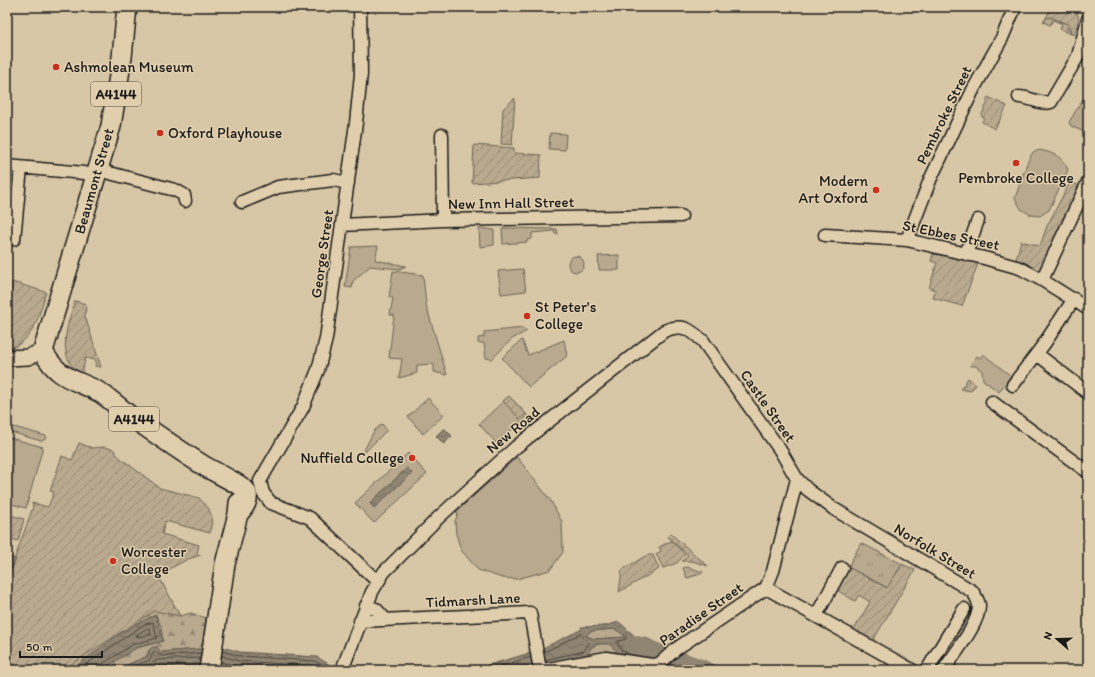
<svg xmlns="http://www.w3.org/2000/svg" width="1095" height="677" viewBox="0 0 1095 677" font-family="Itim,sans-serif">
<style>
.grass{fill:#b9aa8f;stroke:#6a6356;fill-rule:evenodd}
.forest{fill:url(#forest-firs);stroke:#6a6356}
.cemetery{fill:url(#cemetery-stones);stroke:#6a6356}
.park{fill:url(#park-tufts);stroke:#6a6356}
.garden{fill:url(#garden-furrows);stroke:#6a6356}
.water{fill:url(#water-waves);stroke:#625b50;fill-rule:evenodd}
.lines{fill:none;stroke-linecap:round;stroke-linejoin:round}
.shore{stroke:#4a463e;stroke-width:1}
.river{stroke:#908572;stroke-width:20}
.minor-casing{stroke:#1c1c1c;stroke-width:15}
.tertiary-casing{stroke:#1c1c1c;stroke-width:18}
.primary-casing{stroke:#1c1c1c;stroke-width:22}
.minor{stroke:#e0ceac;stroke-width:12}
.tertiary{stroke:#e0ceac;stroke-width:15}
.primary{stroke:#e0ceac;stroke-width:19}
.poi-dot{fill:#c8321e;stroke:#e0ceac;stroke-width:1.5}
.labels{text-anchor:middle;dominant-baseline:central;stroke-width:3;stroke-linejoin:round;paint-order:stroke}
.shield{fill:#e0ceac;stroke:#575147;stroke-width:1}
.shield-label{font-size:14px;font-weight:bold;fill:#1c1c1c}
.poi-label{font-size:15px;fill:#1c1c1c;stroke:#e0ceac;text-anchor:start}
.street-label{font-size:15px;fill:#1c1c1c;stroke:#e0ceac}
</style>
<defs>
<pattern id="forest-firs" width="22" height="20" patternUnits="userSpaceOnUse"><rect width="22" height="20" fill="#b9aa8f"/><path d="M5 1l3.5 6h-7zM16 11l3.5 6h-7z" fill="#968a74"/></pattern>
<pattern id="cemetery-stones" width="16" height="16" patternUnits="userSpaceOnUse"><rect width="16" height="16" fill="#b9aa8f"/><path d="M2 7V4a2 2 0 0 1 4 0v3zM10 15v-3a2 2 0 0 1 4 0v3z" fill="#968a74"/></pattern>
<pattern id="park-tufts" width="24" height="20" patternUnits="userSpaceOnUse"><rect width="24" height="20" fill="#b9aa8f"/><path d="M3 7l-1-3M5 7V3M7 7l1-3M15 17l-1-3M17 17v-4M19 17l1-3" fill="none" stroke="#968a74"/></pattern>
<pattern id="garden-furrows" width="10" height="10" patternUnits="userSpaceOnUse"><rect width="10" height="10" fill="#b9aa8f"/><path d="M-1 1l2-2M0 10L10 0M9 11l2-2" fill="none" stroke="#968a74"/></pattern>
<pattern id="water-waves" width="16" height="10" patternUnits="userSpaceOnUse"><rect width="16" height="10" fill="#908572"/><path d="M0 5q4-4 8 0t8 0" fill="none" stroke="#756c5d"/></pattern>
</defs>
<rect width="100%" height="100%" fill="#d8c7a6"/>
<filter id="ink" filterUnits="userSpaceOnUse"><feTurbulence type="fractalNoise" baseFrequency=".025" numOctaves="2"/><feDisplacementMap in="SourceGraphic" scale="8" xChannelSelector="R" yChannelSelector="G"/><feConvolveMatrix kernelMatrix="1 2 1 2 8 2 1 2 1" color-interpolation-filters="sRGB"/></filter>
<g filter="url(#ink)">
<path class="grass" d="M1088,93V131L1084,132L1071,126L1069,122L1086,94Z
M550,133L566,134L565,150L549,149Z
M1040,150C1054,153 1063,157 1068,170L1049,210L1040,216L1031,215L1021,209L1015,198L1027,163L1033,152Z
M479,228L494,230V245L480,247Z
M505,228L557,229L558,234H555L554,231L532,233V239L527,240V242L503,244L502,229Z
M378,246L375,260L406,266L399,269L370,266L353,281L352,288L345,287L351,247Z
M619,255V270H599L598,256Z
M568 264a8 8 0 1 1 16 0a8 8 0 1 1-16 0Z
M523,269L526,291L501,294L498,271Z
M393,271L423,275L426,305L447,375L434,372V364L417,365V373L399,378L402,359L389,358L394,315H390L393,298L389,297Z
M523,328L527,331L512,339L492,359L486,358L484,343H478V338L484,337V332Z
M522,340L528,355L564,340L567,356L529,387L502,358Z
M983,354L1011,376L999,392L983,380L982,371L976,366H970L977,356L980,358Z
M509,396L528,416L496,443L479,424Z
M428,398L444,415L423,434L408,417Z
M382,424L387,430L361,456L374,431Z
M7,425L46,436L47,438L41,441L7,431Z
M7,437L43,447L26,508L7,503Z
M408,453L427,474L374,523L355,503ZM407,468L411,473L374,508L370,503Z
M517,457L551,501L562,522L563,552L550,570L517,579L502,578L478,570L461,550L456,534L455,521L458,514L456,512Z
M615,629L627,637L594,639L586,636L591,631Z
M597,644H610L618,652L607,651L587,654L591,647Z"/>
<path class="forest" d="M168,594L180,616L191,613L206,618L202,649L161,652L149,650L148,656L115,670H101L136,648L163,641L161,627L156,615L126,631L71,670H41Z"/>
<path class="cemetery" d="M1050,17L1070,25L1071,34L1060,29L1062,24L1053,20L1050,25L1043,22L1046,18Z"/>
<path class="park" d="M861,543L902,564L888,588L848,567Z"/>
<path class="garden" d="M1051,7L1076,8L1079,20L1074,35L1071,34L1070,25L1050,17L1046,18Z
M988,97L1007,106L995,129L982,122L984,118L981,116L988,102L986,101Z
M515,98L512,145L501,144L503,109Z
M474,145L514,148V153L541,155L540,178L472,183Z
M1070,182L1082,187L1041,273L1016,259L1021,241L1040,246L1047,226Z
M933,254L979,261L962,306L933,298L935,290L929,288L937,263L931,261Z
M12,282L46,292C38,318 35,340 7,350V295H10Z
M75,301L86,304L85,316L101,367L95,366L96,360L85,358L82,376C55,357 67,326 75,301Z
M968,378L976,385L970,391L961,389Z
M509,396L526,414L520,419L503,401Z
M79,443L92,448L104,447L113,449L119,457L160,488L199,498L209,509L212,519L210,533L165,521L162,534L199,545L197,554L201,555L188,559L158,575L180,616L154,611L62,670H7V580L33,507L32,503L48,507L54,492L50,491L62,456L72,460Z
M7,514L24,519L18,541L7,538Z
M671,534L708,566L692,561H682L688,555L668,537Z
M671,541L685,554L677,563L663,568L656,554L661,551L659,547Z
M647,555H653L659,569L619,592L622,570Z
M902,564L915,570L872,642L853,631L870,602L859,595L855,601L835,589L848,567L887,588Z
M687,567L703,572L701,574L687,578L683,568Z
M971,612L975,614L940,670H934Z"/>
<path class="water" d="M444,428L452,436L444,444L436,436Z
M407,468L412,473L374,508L370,503Z
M7,556L16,559L7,580Z
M156,615L163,641L136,648L101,670H71C98,650 125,627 156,615Z
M619,622L636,637L642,639L644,637L667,648L650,662C641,659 630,658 622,655C611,650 613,638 593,646L587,654L526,670H471L537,651L582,629L581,627L604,626ZM615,629L627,637L594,639L586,636L591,631Z
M152,647H157L161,652L222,647L240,652L317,657L330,665L360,670H115L148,656L149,650Z
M684,653L726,670H681L669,667Z"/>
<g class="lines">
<path class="shore" d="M148,628L150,629L151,635L136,637L137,635Z
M630,638C639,644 648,643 657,647L658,650L649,657L622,651L617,642Z
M222,651L240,656L315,661L328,668L335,670
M544,652L580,634L589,643L584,651L545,660
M222,656L239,661L314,666L321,670
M221,662L239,667L287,670
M78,670L143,625L153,622L157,638L134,644L101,665L100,670
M124,670L150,660L154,651L161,656L201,653
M136,670L151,664L157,660L200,658
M153,670L159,667L199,664
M488,670L531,657
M679,670L678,664L685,658L715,670"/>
<path class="river" d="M634,645L703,670"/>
<g class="minor-casing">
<path id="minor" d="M360,7L361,74L356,123L326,339L318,370L303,407L260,481L263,493L271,503L310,518L377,581
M1019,97C1030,97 1040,105 1051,102L1078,56L1088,19
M442,135L443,220
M7,166L84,173L96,176
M98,170L175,190L184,195L185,201
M242,202L278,187L333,180L348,183
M342,225L443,220L681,216
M825,235L907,240L984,258L1020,268L1042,280L1088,309
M7,238L14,239L21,168
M907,240L930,180L973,90L1002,38L1015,7
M966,254L978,220
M1042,280L1088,182
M1037,354L1088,393
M1013,385L1044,344L1074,299
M992,402L1088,472
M766,588L912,670
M366,606L376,609L386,620
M816,616L842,568
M360,621L530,613L540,670
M342,670L372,592L384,572L438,518L516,447L664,331C682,323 690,329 703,341L780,450L797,479L808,490L834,509L972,591C975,595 978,600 979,605C980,623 954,654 944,670
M543,670L606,658L652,665L659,664L676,649L766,588L773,571L797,479
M927,670L964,609"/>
</g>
<g class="tertiary-casing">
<path id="tertiary" d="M7,358L28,357L43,351"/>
</g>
<g class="primary-casing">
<path id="primary" d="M127,7L122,57L111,126L43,351C58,380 76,379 101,393C111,400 120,408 130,416C155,433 180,451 206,467C213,471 243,486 245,490C251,498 244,508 238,514
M209,670L225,564L238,514L239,503"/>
</g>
<use href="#minor" class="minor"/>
<use href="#tertiary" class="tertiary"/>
<use href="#primary" class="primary"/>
</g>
</g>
<g class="poi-dot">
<circle cx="56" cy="67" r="4"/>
<circle cx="160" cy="133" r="4"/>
<circle cx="1016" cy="163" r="4"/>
<circle cx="876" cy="190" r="4"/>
<circle cx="527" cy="316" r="4"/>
<circle cx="412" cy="458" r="4"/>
<circle cx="113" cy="561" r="4"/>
</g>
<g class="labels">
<g class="shield">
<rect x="91" y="82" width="50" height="24" rx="3"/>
<rect x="109" y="407" width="50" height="24" rx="3"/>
</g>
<g class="shield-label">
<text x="116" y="94">A4144</text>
<text x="134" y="419">A4144</text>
</g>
<g class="poi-label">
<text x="64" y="67">Ashmolean Museum</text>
<text x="168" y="133">Oxford Playhouse</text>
<text x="1016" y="178" text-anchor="middle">Pembroke College</text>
<text x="868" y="181" text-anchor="end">Modern<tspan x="868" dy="17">Art Oxford</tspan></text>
<text x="535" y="307">St Peter's<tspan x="535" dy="17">College</tspan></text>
<text x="404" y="458" text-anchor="end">Nuffield College</text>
<text x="121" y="552">Worcester<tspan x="121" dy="17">College</tspan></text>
</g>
<g class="street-label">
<text transform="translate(944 115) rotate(-64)">Pembroke Street</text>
<text transform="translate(94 181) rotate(-74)">Beaumont Street</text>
<text transform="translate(511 203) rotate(-1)">New Inn Hall Street</text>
<text transform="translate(951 235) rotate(12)">St Ebbes Street</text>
<text transform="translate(322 254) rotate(-82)">George Street</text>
<text transform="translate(768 406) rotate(55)">Castle Street</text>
<text transform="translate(513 430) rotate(-40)">New Road</text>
<text transform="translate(935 551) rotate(31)">Norfolk Street</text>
<text transform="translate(473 600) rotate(-3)">Tidmarsh Lane</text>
<text transform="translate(701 614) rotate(-35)">Paradise Street</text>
</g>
</g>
<rect width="1095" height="677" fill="none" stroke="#e0ceac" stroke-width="24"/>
<rect x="12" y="12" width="1071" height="653" fill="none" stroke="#1c1c1c" stroke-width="1.5" filter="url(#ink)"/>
<g transform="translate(1057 639) rotate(290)" stroke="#e0ceac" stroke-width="3" paint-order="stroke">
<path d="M0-3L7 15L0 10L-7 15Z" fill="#1c1c1c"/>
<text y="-6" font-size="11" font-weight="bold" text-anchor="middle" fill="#1c1c1c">N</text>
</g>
<path d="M20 651v6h82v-6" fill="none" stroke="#1c1c1c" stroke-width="2"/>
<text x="26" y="651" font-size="12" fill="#1c1c1c" stroke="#e0ceac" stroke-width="3" paint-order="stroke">50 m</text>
</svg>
